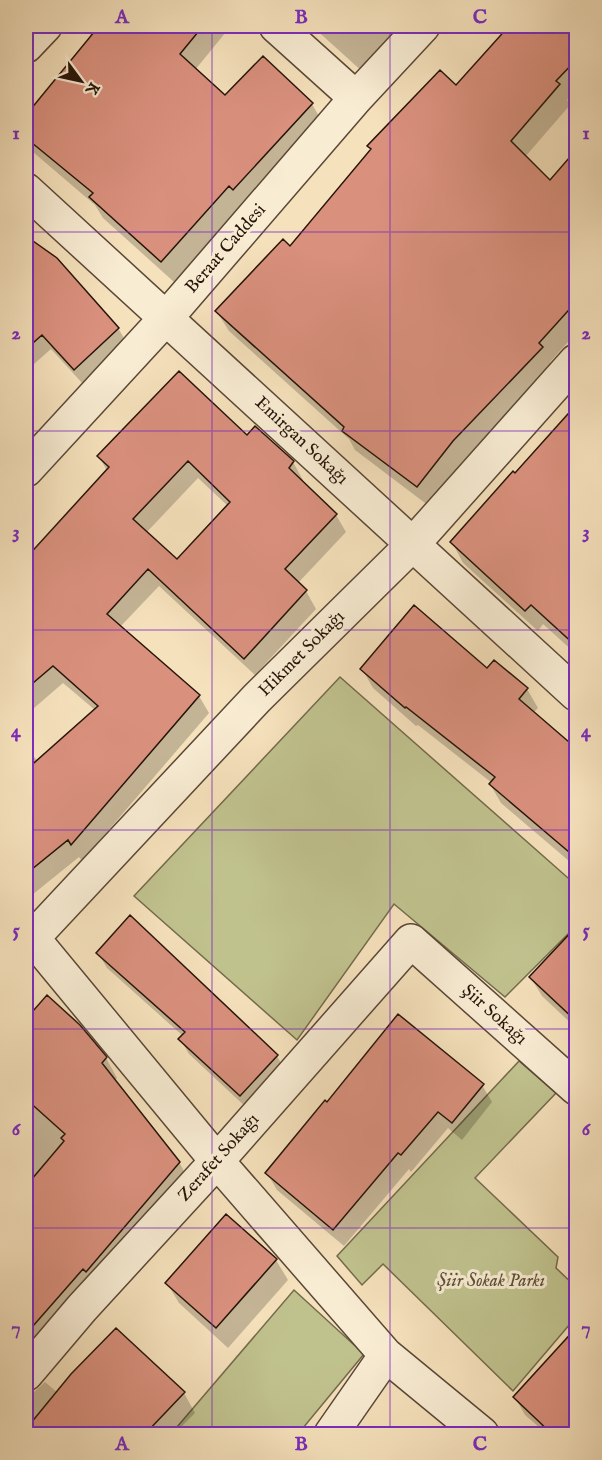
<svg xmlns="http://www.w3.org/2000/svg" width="602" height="1460" viewBox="0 0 602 1460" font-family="'IM FELL English',serif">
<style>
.green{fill:#c0c28e;stroke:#736b4c;stroke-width:1.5}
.shadow{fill:#0003;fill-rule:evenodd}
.building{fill:#d9907d;stroke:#261409;stroke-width:1.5;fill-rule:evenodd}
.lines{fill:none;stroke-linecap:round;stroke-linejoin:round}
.street-casing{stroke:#5a4736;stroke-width:36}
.street{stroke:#f8ecd3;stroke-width:33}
.grid{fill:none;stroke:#7b2cbf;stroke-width:1.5;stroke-opacity:0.55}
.labels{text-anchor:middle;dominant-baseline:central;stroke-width:6;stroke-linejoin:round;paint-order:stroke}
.street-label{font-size:18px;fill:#261409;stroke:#f8ecd3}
.park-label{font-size:18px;font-style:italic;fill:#5c5138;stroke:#f8ecd3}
.neatline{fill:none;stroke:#7b2cbf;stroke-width:2}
.grid-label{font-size:20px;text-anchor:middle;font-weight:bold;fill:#7b2cbf}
</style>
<rect width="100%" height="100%" fill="#f5e1bc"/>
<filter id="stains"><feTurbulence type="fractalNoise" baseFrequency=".00333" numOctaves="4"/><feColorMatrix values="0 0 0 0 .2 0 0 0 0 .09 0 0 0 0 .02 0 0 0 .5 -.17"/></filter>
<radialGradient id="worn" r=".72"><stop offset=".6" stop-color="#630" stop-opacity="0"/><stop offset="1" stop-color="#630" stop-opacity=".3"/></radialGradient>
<path class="green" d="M340,677L576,885V926L505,997L394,904L297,1040L134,896Z
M519,1061L556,1093L475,1178L558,1257L556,1268L576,1287V1317L513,1391L383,1264L362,1285L337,1256Z
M294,1290L364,1354L298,1434H171Z"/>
<path class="shadow" d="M98,26H229L230,27L195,70L225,98L312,104L324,125L246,210L241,206L174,282L103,218L95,205L26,146V117L92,37L90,35Z
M312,26H409L365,74Z
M506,26H576V91L567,100L570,105L525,157L550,182L576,152V333L550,362L553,368L463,461L429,506L355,450L349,439L229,331L217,312L290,248L372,151L369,146L456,88L508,29Z
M26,238L56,259L118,328L127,343L83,384L51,349L34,364L26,353Z
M576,407V654L543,624L538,631L463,563L452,542Z
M255,428L293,462L303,480L301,482L336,515L346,532L298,583L306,591L316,609L255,675L159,586L120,627L199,696L209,713L82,861L79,857L32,895L26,887V749L38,761L95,710L63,683L26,715V560L107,471L99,456L247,437ZM198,478L228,506L177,561L146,533Z
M362,669L488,670L527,689L538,708L533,713L576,750V867L501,803L490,784L492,783L418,725L416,726L373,688Z
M576,930V1028L542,996L531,978Z
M98,953L277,1056L285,1071L249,1110L189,1054L180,1039L183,1036L107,968Z
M47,997L106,1058L117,1078L115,1081L179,1162L190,1182L26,1366V1021Z
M482,1085L492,1102L462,1140L448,1128L411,1172L409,1169L344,1246L277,1190L267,1173L327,1104Z
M276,1260L288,1280L228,1348L179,1303L167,1283Z
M569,1338L576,1345V1434H547L525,1415L515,1397Z
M45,1382L58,1393H184L195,1413L174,1434H26V1393H33Z"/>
<path class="building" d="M99,26H203L180,54L225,95L263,56L313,103L233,190L229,186L161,262L89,197L93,193L26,138V115Z
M509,26H576V60L556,81L560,84L511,141L550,180L576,150V302L539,343L543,347L453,441L417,487L342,431L344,427L215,311L283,239L290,246L371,149L367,146L440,70L456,85Z
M26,236L57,258L119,328L74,370L42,335L26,349Z
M179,371L247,435L255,426L285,453L294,461L289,468L337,514L285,569L307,590L244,659L148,569L107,614L200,695L71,845L68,840L26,874V770L98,706L53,666L26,689V558L109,467L97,456ZM188,461L230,502L177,559L133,519Z
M576,405V646L531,605L525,611L450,542L513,471L515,473Z
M414,605L487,668L494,660L528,688L519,699L576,748V858L489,784L495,777L406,707L405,708L360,669Z
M130,915L278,1055L240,1096L178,1039L185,1032L96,953Z
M576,927V1021L529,977Z
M47,995L80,1025L107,1057L102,1063L180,1162L86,1272L83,1269L26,1334V1186L64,1141L61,1138L65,1134L26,1099V1019Z
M398,1014L484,1084L452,1123L438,1112L401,1155L398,1153L333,1230L265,1173L325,1100L327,1102Z
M226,1214L277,1259L216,1328L165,1283Z
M116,1328L185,1392L145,1434H26V1429L71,1374Z
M576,1328V1434H552L513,1397Z"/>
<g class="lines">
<g class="street-casing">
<path id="street" d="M276,26L356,98
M26,46L45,26
M26,190L576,694
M26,470L167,317L356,98L423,26
M26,930L217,1161L386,1355L482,1434
M26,945L257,698L413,544L576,361
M26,1374L82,1308L217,1161L411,941L576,1088
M331,1434L386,1355"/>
</g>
<use href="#street" class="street"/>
</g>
<path class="grid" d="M212,26V1434M390,26V1434M26,232H576M26,431H576M26,630H576M26,830H576M26,1029H576M26,1228H576"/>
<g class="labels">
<g class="street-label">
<text transform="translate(226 249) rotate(-49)">Beraat Caddesi</text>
<text transform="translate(301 441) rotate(43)">Emirgan Sokağı</text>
<text transform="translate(302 654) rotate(-45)">Hikmet Sokağı</text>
<text transform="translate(494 1015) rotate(42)">Şiir Sokağı</text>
<text transform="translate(219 1158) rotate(-48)">Zerafet Sokağı</text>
</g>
<g class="park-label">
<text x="491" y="1281">Şiir Sokak Parkı</text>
</g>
</g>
<rect width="602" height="1460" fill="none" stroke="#f5e1bc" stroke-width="66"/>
<g transform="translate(81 81) rotate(123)" stroke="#f8ecd3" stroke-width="4.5" paint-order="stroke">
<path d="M0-4.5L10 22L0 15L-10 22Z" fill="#261409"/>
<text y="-9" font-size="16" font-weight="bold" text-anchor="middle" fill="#261409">K</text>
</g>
<rect x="33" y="33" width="536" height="1394" class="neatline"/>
<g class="grid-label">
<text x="122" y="23">A</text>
<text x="301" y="23">B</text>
<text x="480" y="23">C</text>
<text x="16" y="139">1</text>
<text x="586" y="139">1</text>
<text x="16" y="339">2</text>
<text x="586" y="339">2</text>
<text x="16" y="538">3</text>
<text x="586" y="538">3</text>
<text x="16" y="737">4</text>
<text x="586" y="737">4</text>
<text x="16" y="936">5</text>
<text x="586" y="936">5</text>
<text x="16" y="1135">6</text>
<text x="586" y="1135">6</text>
<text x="16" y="1334">7</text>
<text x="586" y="1334">7</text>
<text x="122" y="1450">A</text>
<text x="301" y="1450">B</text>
<text x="480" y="1450">C</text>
</g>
<rect width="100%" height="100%" filter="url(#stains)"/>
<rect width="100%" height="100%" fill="url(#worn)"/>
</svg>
